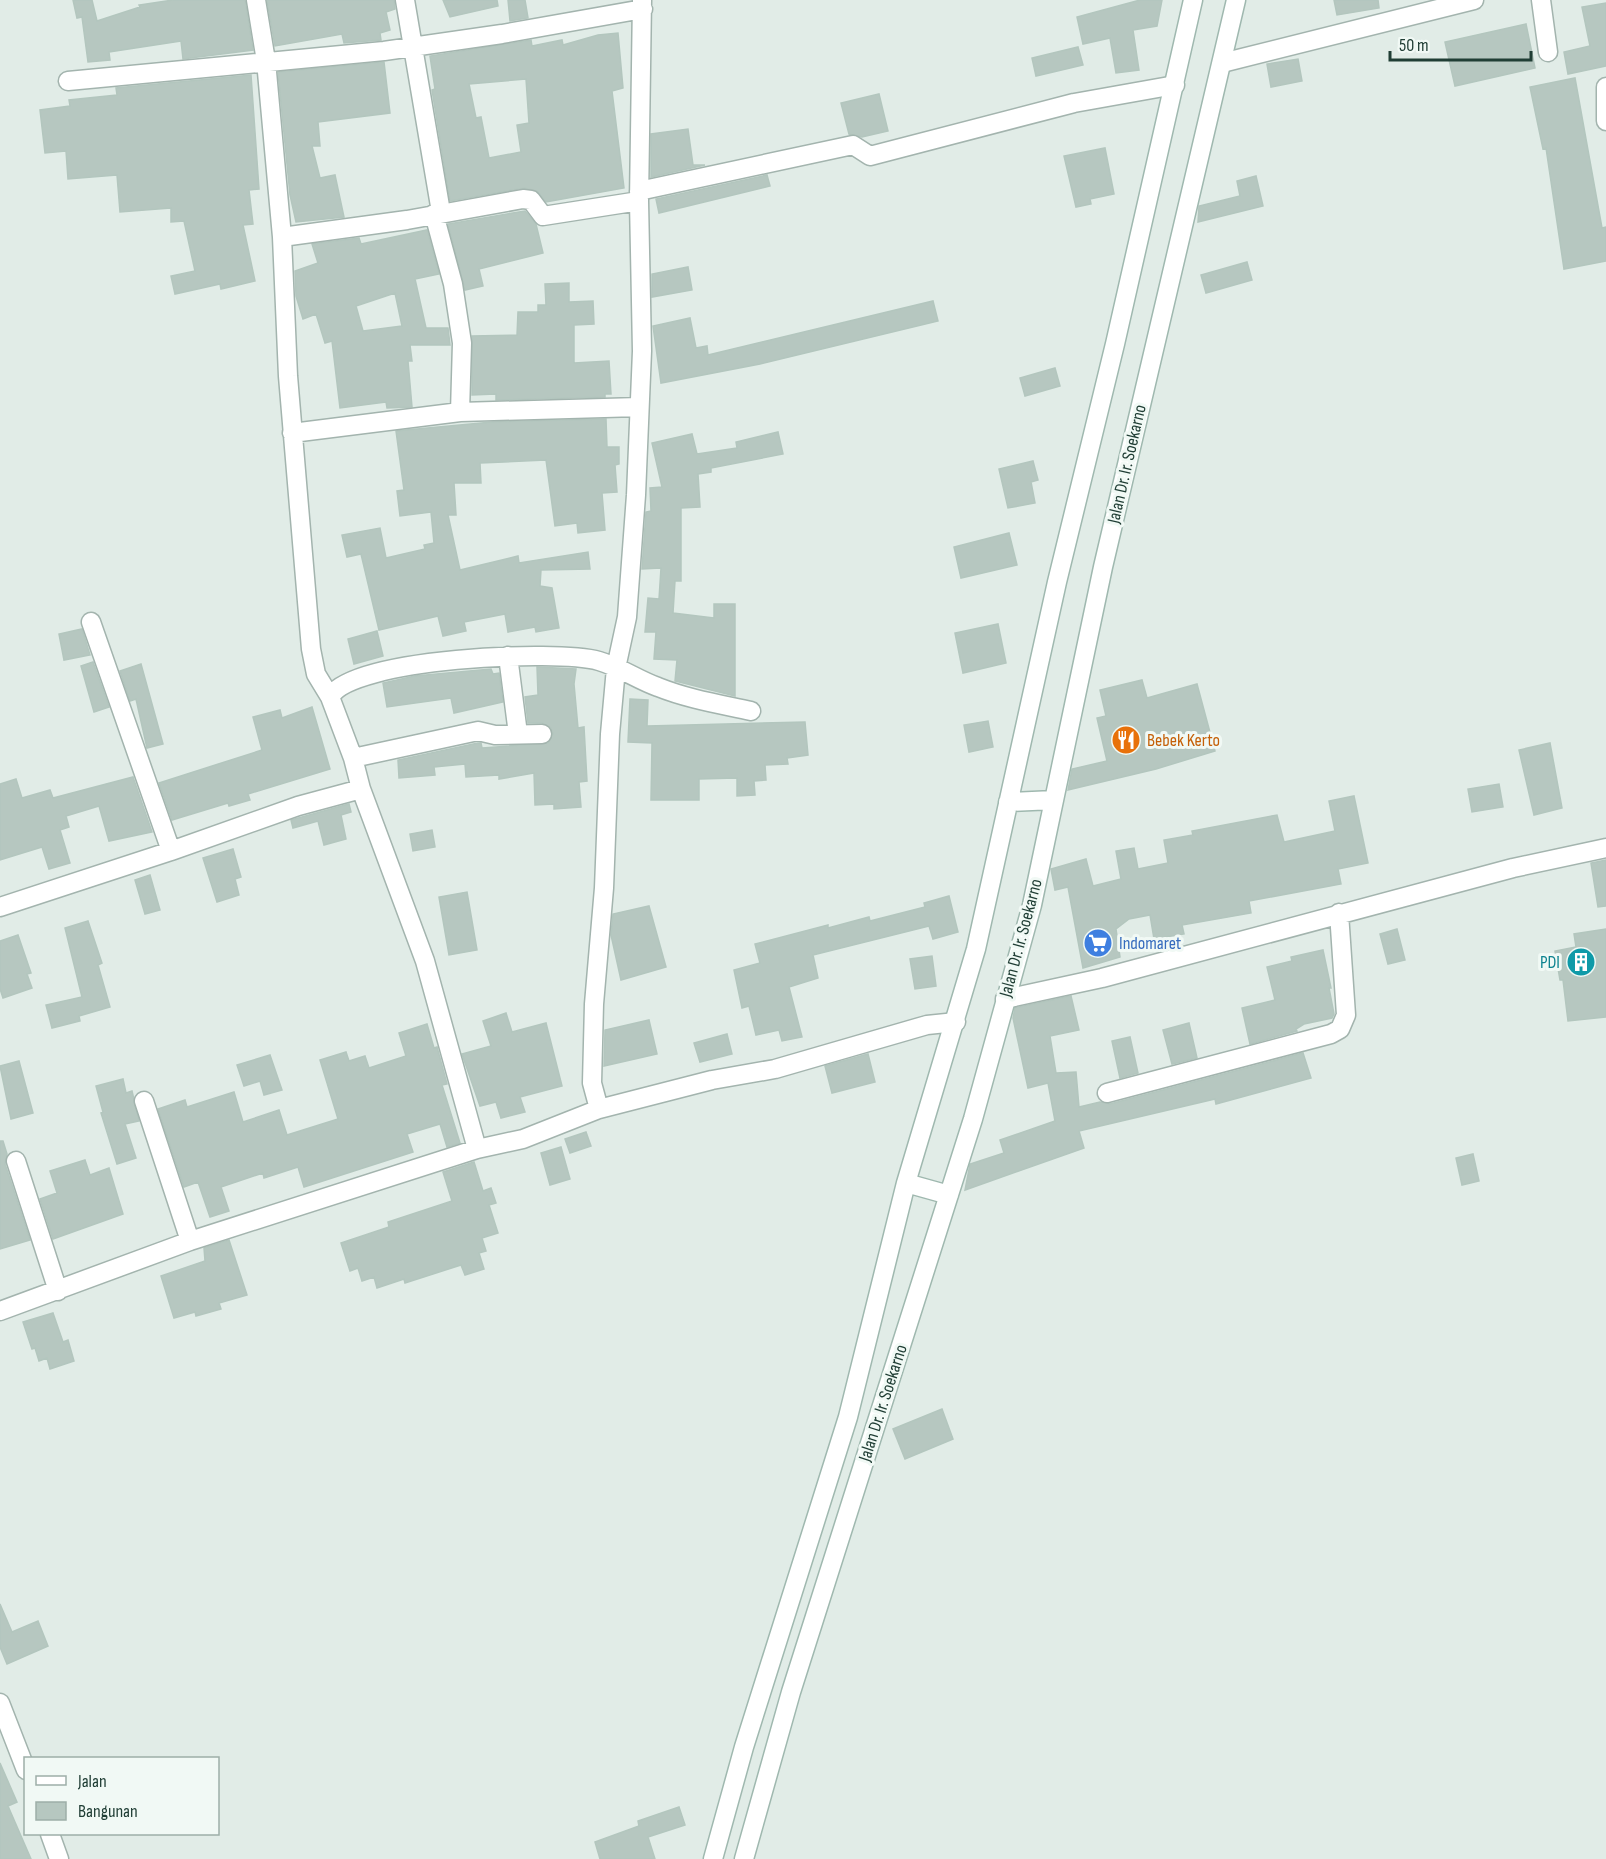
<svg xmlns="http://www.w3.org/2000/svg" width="1606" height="1859" viewBox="0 0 1606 1859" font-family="'Sofia Sans Condensed',sans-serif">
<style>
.building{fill:#b6c7c0;stroke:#b3c6be;stroke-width:1.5;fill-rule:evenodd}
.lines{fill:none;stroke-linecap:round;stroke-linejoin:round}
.minor-casing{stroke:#a3b4ae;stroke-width:21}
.secondary-casing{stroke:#9fb8af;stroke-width:21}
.minor{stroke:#fff;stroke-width:18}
.secondary{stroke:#fff;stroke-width:18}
.labels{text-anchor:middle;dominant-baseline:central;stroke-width:6;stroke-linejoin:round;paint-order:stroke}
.street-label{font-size:18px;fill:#203e35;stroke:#f1f9f5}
.food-label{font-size:18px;fill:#c56008;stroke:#f1f9f5;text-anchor:start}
.shop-label{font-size:18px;fill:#366cbe;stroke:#f1f9f5;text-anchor:start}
.culture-label{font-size:18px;fill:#0d838f;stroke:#f1f9f5;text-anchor:end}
</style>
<rect width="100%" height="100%" fill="#e1ece7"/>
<path class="building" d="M73,0H92L97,21L140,7L139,5L173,0H245L253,50L183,59L181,41L109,52L110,60L88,62L82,17L77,18Z
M267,0H394L395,9L386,12L390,30L380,33L381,40L344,43L342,34L275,46Z
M443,0H497L498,6L450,17Z
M508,0H525L528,18L510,21Z
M1140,0H1162L1157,26L1133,30L1139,70L1116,73L1110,38L1083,44L1077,17Z
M1334,0H1378L1379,8L1337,15Z
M1606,3V66L1568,74L1564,52L1590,46L1582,7Z
M1526,24L1535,68L1455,86L1445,42Z
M618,33L623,88L612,91L624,188L546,202L537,191L524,188L450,201L432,90L435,89L430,56L531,40L532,46L562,40L563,45L598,35ZM526,79L529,123L517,125L521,152L489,158L481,117L476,118L469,84Z
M1078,47L1083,65L1036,76L1032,58Z
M1298,59L1302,81L1271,87L1267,64Z
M384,62L390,113L318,122L320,146H312L320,178L335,175L344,217L296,222L290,195L278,72Z
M251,75L259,189L249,190L253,224L243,225L255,281L221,289L220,284L175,294L171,276L195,271L184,221L171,222V208L120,212L117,175L68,179L66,151L45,153L40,110L70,106L69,100L117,95L116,88Z
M1575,78L1602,228L1606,227V261L1564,269L1546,148L1543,149L1530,87Z
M879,94L888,131L862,137L849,134L841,103Z
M688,129L693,165H705L651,177V134Z
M1105,148L1114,194L1090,199L1091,204L1076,207L1064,156Z
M767,175L770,186L659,213L656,199Z
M1256,176L1263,206L1198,222L1199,206L1240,196L1237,181Z
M525,211L536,224L543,253L479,269L483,286L465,290L448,224Z
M427,230L439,274L415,279L426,328H448L450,345H410L412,361H408L412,407L387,408L386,402L340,408L332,341L325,343L316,314L303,319L296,296L295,271L318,263L312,244L359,238L361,244ZM395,293L402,326L363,331L356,306Z
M1247,262L1252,280L1206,293L1201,275Z
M688,267L692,290L652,297V274Z
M569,283V302L593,301L594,324L574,325V363L609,361L611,394H605V397L496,400V394L472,395V336L517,335L518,312H538V305H546L545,284Z
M933,301L938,321L760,364L661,383L653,326L690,318L696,348L707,346L708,355Z
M1055,368L1060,386L1025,396L1020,378Z
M606,419L607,447H619V464L615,465L617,492L602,493L605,530L578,533L577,523L555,526L546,460L480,463L481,483H454L456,515H448L460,570L518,556L519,563L588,552L590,569L541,570L540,586L552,588L559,628L536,632L535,627L508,632L505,614L464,622L466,631L443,636L438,616L379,630L361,554L347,557L342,535L380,528L386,558L425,549L424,545L434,543L431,512L400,516L397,491L404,490L396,431L492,422Z
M778,432L783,454L711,468V472L698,474L700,507L681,508V581H675L673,613L714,618V604H735V696L675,681L677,660L654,659L656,632H645L648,598L659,599L661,568L642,569L646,512L651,511L650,488L662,487L652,443L692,434L697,454L737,448L736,442Z
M1033,461L1038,480L1031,482L1035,503L1008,508L999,469Z
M1009,533L1017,565L961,578L954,547Z
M998,624L1006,663L963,673L955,633Z
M82,629L90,655L64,660L59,634Z
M377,631L383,656L354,664L348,639Z
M93,662L109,707L94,712L81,666Z
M141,664L163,744L147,748L136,699L130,701L120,671Z
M537,667L576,669L574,684L578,728L584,727L587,781L579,782L581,807L554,809V804L535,805L534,773L499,779V775L466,777L465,764L434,767L435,775L399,778L398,760L478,743H481L482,748L548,743L553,734L551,728L542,723H528L525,697L538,695Z
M491,669L493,674L499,673L503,702L454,713L451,698L387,707L383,683L415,676Z
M1142,680L1147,698L1197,684L1215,751L1156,769L1068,790L1072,769L1107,761L1097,718L1106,716L1100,690Z
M630,699L648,700L647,726L805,722L808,755L787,758L788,764L765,765L766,780L754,781L755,795L737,796V778L699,779V800H651L652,743L628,742Z
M312,707L330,769L248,794L250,800L229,806L228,803L172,820L159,783L262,750L253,717L280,710L282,718Z
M988,721L993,747L969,752L964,725Z
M1550,743L1562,808L1534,815L1519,750Z
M133,777L152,832L109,841L99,806L66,816L69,827L60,830L70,863L49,869L42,847L0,860V784L16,779L22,798L50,790L53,798Z
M1499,784L1503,807L1472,812L1468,789Z
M1354,796L1368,863L1338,869L1341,884L1249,901L1251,913L1182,925L1184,934L1154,939L1150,915L1129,919L1116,929L1120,957L1083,968L1068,887L1055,890L1051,869L1086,859L1093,886L1121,879L1116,851L1134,848L1138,869L1168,863L1164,840L1193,835L1192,831L1277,815L1284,842L1335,831L1329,801Z
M349,804L351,812L341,815L346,839L324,845L318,821L293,828L291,820Z
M432,830L435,847L413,851L410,834Z
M233,849L241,877L235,879L239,895L217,902L203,858Z
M1606,860V906L1598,907L1591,863Z
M150,875L160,910L145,914L135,880Z
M467,892L477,950L449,955L439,897Z
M949,896L958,932L933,939L929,926L813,955L818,978L789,987L802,1037L782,1041L779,1030L756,1035L749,1006L742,1008L734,970L760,963L755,944L828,925V928L869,917L870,921L925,907L924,903Z
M649,906L666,967L621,980L611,935L613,914Z
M88,921L102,963L98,965L110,1007L79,1016L80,1021L52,1028L46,1005L82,997L65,928Z
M1397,929L1405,960L1388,964L1380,934Z
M1606,929V1017L1568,1021L1563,980H1560L1555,951L1576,947L1574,934Z
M18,935L31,973L27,974L32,988L3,998L0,989V941Z
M1323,950L1331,988H1329L1334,1014L1332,1018L1304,1024L1296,1029L1297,1031L1250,1044L1242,1008L1275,1000L1267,967L1292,961L1291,957Z
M932,956L936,986L915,989L910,959Z
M1071,996L1079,1030L1050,1036L1056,1073L1076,1072L1079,1107L1100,1102L1110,1104L1303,1053L1311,1078L1216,1104L1215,1099L1079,1131L1084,1148L965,1190L970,1164L1004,1153L1000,1140L1055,1121L1048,1083L1028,1088L1013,1018L1015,1008Z
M506,1013L512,1032L546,1023L562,1086L520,1097L525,1112L501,1118L496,1102L480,1106L462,1054L491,1046L483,1021Z
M649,1020L657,1054L604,1066L605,1030Z
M1189,1023L1197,1058L1172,1064L1163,1030Z
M427,1024L434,1048L437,1047L447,1084L442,1085L460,1143L447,1147L440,1124L407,1134L413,1152L304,1187L298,1167L264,1178L263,1173L221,1187L229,1211L210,1217L198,1182L184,1187L158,1109L185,1100L187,1107L234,1092L243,1122L279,1110L287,1135L338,1119L320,1060L346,1052L349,1061L365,1056L369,1068L406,1056L399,1033Z
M727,1034L732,1054L700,1062L694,1043Z
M1130,1037L1138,1073L1120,1078L1112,1041Z
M868,1054L875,1082L832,1093L825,1066Z
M270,1055L282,1090L264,1095L260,1081L244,1086L237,1065Z
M19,1061L33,1113L11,1119L0,1066Z
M123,1079L126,1093L132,1091L139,1121L125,1124L136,1158L117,1164L101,1113L103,1112L96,1086Z
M586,1132L591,1146L570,1153L565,1139Z
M0,1141H3L7,1154L5,1164L30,1240L0,1249Z
M561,1147L570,1179L550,1185L541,1153Z
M1473,1154L1479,1181L1462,1185L1456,1158Z
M85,1160L90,1175L109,1168L123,1214L53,1239L40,1199L57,1193L50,1171Z
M474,1162L483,1191L491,1188L496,1203L489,1205L498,1233L482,1238L486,1251L479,1253L484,1269L465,1275L461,1265L405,1283L404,1279L377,1288L374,1277L362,1281L358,1268L350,1271L341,1243L389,1227L388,1222L452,1201L443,1172Z
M229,1240L247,1295L219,1303L221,1309L196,1316L195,1312L174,1318L161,1276L205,1261L204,1248Z
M53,1313L63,1342L68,1340L74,1361L50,1369L47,1358L39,1361L35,1348L32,1349L23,1322Z
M942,1409L953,1439L905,1459L893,1429Z
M0,1604L12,1632L38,1621L48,1646L7,1664L0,1647Z
M0,1763L17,1802L8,1806L31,1859H0Z
M679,1807L685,1825L648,1837L655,1859H600L595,1842L639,1826L638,1821Z"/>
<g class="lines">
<g class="minor-casing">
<path id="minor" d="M256,0L266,61L282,237L288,376L311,649L316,674L330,697
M405,0L441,212
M1541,0L1548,52
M1222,63L1474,0
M68,81L384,51L502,34L643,9
M1606,87V121
M639,191L853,145L870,156L1074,103L1175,85
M434,214L453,284L462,343L460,412
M282,237L407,220L523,199L531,200L543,216L639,201
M292,433L460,412L639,407
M91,622L171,851
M508,656L518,734
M353,758L478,731L495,735L542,734
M361,789L425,961L477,1149
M0,907L171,851L298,806L361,789L353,758L330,697C351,658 557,649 599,661C620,667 638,680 658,687C688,699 719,704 751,711
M1005,999L1102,978L1513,868L1606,848
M1107,1093L1331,1034L1340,1029L1346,1015L1339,913
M144,1101L190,1241
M599,1109L592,1083L594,1004L604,888L610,734L616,668L627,617L636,495L642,351L639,201L642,0
M16,1161L58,1291
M0,1311L190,1241L477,1149L523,1139L599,1109L712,1080L775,1069L927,1025L956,1022
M0,1703L26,1770
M50,1834L59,1859"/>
</g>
<g class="secondary-casing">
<path id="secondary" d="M1008,802L1054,800
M906,1183L949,1195
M713,1859L744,1747L848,1417L906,1183L976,949L1057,582L1115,344L1193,0
M744,1859L791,1692L973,1119L1032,905L1103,567L1236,0"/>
</g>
<use href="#minor" class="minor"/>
<use href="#secondary" class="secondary"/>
</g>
<defs>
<g id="restaurant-disc" transform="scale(1.5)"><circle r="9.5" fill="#e8710a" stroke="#f1f9f5"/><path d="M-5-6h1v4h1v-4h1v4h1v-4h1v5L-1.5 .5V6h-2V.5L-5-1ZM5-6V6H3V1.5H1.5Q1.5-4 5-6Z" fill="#fff"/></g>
<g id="supermarket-disc" transform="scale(1.5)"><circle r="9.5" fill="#3f7fe0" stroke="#f1f9f5"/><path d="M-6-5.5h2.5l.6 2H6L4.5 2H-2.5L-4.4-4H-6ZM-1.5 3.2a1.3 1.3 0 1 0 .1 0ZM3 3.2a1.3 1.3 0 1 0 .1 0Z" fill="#fff"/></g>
<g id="building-disc" transform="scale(1.5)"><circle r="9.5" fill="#0f9aa8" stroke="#f1f9f5"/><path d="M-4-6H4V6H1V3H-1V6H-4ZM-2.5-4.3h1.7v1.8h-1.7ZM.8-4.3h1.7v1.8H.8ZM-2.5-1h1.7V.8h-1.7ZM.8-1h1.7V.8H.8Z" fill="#fff"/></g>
</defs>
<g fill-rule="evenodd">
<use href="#restaurant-disc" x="1126" y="740"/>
<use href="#supermarket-disc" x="1098" y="943"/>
<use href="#building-disc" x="1581" y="962"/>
</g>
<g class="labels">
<g class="street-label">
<text transform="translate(1127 464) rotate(-77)">Jalan Dr. Ir. Soekarno</text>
<text transform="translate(1021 938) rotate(-75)">Jalan Dr. Ir. Soekarno</text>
<text transform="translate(883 1403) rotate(-72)">Jalan Dr. Ir. Soekarno</text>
</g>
<g class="food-label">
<text x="1147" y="740">Bebek Kerto</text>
</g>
<g class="shop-label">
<text x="1119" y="943">Indomaret</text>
</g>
<g class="culture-label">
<text x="1560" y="962">PDI</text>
</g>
</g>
<rect x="24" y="1757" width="195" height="78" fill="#f1f9f5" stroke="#9daea8" stroke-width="1.5"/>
<rect x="36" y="1776" width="30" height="9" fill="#ffffff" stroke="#9daea8" stroke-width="1.5"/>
<text x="78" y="1787" font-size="18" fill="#203e35">Jalan</text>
<rect x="36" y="1802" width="30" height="18" fill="#b6c7c0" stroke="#9daea8" stroke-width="1.5"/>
<text x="78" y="1817" font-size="18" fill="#203e35">Bangunan</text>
<path d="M1390 51v9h141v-9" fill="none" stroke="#203e35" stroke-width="3"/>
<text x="1399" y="51" font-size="18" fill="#203e35" stroke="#f1f9f5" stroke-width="4.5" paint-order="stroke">50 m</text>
</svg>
